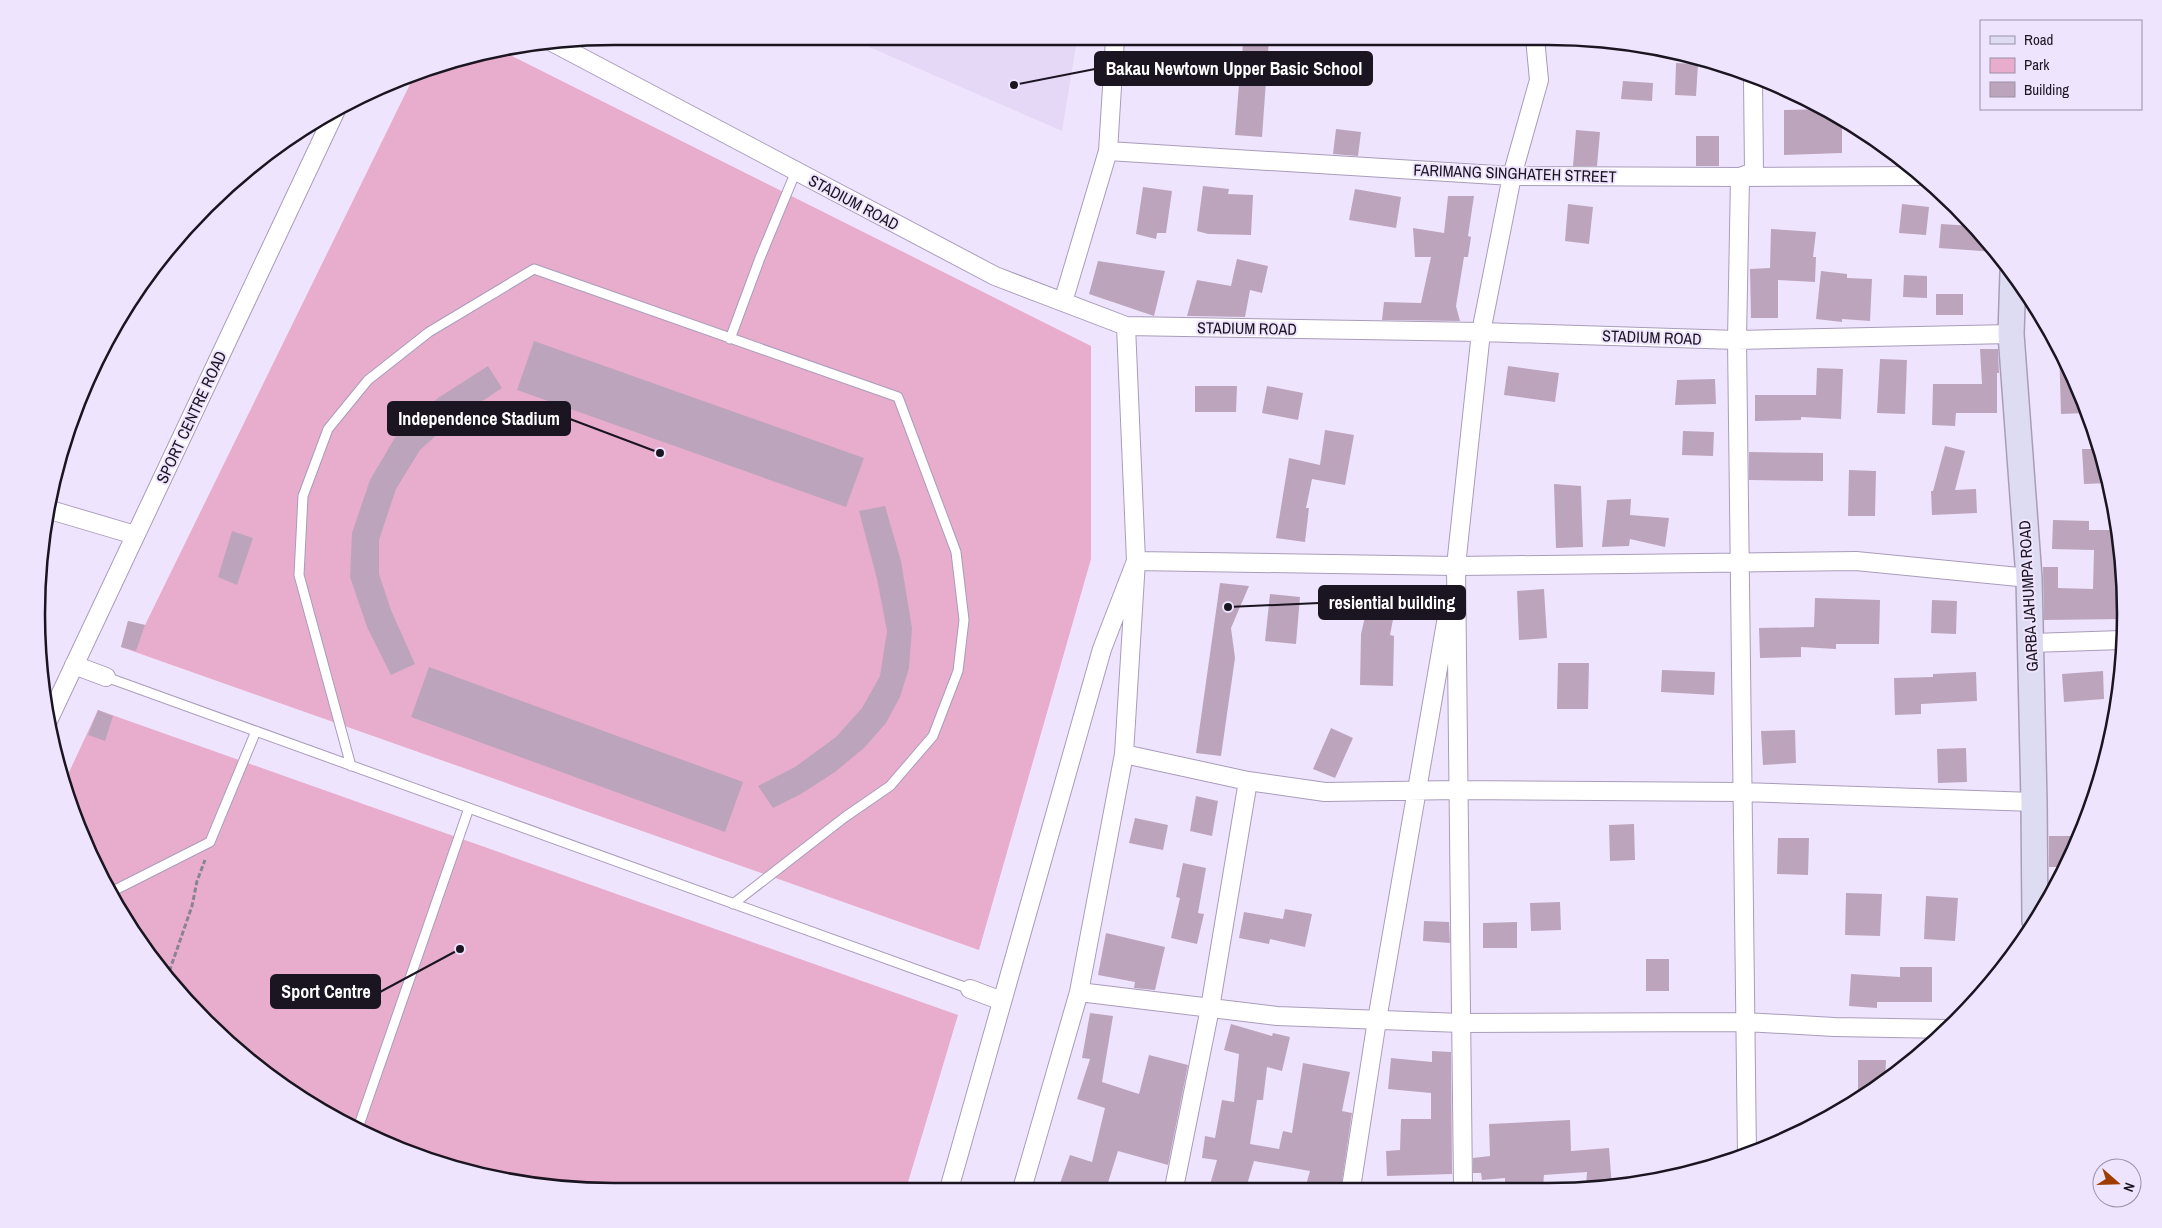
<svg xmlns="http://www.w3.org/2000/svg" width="2162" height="1228" viewBox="0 0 2162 1228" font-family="'Archivo Narrow',sans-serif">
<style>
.built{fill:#e5d7f6}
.green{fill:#e8adcd}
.building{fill:#bda4bd}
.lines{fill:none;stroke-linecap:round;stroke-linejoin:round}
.lane-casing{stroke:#a99cba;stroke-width:11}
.street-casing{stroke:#a99cba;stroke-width:20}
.secondary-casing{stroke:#a99cba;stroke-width:28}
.path{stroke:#8a8295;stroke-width:3;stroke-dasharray:5 2.5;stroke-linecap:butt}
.lane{stroke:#fff;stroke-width:9}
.street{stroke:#fff;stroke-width:18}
.secondary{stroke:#dedcf3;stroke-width:25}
.labels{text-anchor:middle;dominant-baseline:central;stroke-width:4;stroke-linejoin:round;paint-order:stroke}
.street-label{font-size:16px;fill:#1a1520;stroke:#efe4fe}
.rim{fill:none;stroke:#1a1520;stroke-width:2.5}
.leader{fill:none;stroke:#1a1520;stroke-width:2}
.callout-dot{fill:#1a1520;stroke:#efe4fe;stroke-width:2}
.callout{fill:#1a1520;stroke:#1a1520;stroke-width:2}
.callout-label{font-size:18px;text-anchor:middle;font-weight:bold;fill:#fff}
</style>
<rect width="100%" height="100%" fill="#efe4fe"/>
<path class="built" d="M1077,39L1062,131L853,40Z"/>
<path class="green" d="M500,50L1091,346V559L979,950L121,647L128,621L145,625L416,72L429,67Z
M98,710L958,1015L906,1189L576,1191L464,1172L325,1114L233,1049L179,995L114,903L80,835L64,783Z"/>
<path class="building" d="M1243,39H1269L1262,137L1235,135L1239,84H1241Z
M1676,63L1698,64L1696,96L1675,95Z
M1623,81L1653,83L1652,101L1621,99Z
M1826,109L1842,118V153L1784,155V110Z
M1336,129L1361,132L1358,156L1333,154Z
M1576,130L1600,132L1597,166H1573Z
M1696,136H1719V166H1696Z
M1203,186L1229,189L1228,194L1253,195L1251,235L1208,234L1197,231Z
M1143,187L1172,191L1166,233H1157L1156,239L1136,234Z
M1355,189L1401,197L1396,228L1349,220Z
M1448,196H1474L1468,236L1471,237L1468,257H1464L1456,306L1460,321L1382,320L1384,302L1421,303L1431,257H1415L1413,228L1444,233Z
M1568,204L1593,207L1589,244L1565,241Z
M1902,204L1929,207L1926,235L1899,233Z
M1941,224L1972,226L1996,252L1939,248Z
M1771,229L1816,232L1813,257H1816L1815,282L1778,280V318H1751L1750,269L1770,268Z
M1237,259L1268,266L1262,293L1250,290L1245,317L1187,316L1197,280L1231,286Z
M1098,261L1165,271L1154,316L1089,294Z
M1821,271L1847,274V278L1872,279L1870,321L1842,319V322L1816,319Z
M1904,275L1927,276V298L1903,297Z
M1936,294H1963V315H1936Z
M534,341L864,458L846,507L517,390Z
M2059,347L2066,359L2087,413L2061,414Z
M1980,349H1998L1999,373H1997V413H1956L1955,426L1932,425L1933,384H1982Z
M1880,359L1907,360L1905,414L1877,413Z
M488,366L502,388L451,422L420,450L396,489L379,540V574L391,610L415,664L391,675L367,627L350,577L352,533L370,480L397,434L438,398Z
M1508,366L1559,373L1555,402L1504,395Z
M1817,368L1843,369L1841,419L1801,417V420L1755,421V395H1816Z
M1715,379L1716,404L1675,405L1677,380Z
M1195,386H1237L1236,412H1195Z
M1267,386L1303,393L1298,420L1262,413Z
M1325,430L1354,435L1345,485L1312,479L1306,508H1309L1305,542L1276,538L1289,458L1320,465Z
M1683,431L1714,432L1713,456L1682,455Z
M1945,446L1965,451L1955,490L1976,489L1977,513L1932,515L1931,491H1933Z
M2082,449H2100L2106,465L2109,483L2084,484Z
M1749,452L1823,453V481L1749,480Z
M1849,470L1876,471L1875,516H1848Z
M1554,484L1581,486L1583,547L1556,548Z
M1631,499L1630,515L1669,518L1665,547L1630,539L1629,546L1602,547L1607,500Z
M885,506L901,561L912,628L909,668L900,697L886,723L864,748L835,772L801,794L773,808L758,786L795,767L836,737L862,708L880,676L887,631L877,579L859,511Z
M2053,520L2089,521V530H2117L2125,576L2123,619L2044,620L2043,567H2058V588L2093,589L2094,550L2052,549Z
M232,531L253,538L237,585L218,577Z
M1220,583L1249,586L1231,628L1235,658L1221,756L1196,753Z
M1544,589L1547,638L1519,640L1517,591Z
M1270,594L1300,597L1296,644L1265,641Z
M1370,595L1397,599L1390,635L1394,636L1393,686L1360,685L1361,634Z
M1815,598L1880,600L1879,644H1836V649L1801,647V657L1760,658L1759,628L1814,627Z
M1932,600L1957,601L1956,634L1931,633Z
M128,621L145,625L136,651L121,647Z
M1558,663H1589L1588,709H1557Z
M429,667L743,782L725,832L411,717Z
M1662,670L1715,672L1714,695L1661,692Z
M2103,671L2104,699L2064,702L2062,674Z
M1976,672L1977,701L1921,704V714L1895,715L1894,678L1933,677V674Z
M98,710L113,716L105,741L88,735Z
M1331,728L1353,738L1335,778L1313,769Z
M1795,730L1796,763L1763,765L1761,731Z
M1966,748L1967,782L1938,783L1937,749Z
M1196,796L1218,801L1212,836L1190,831Z
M1135,818L1168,825L1163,850L1129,843Z
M1634,824L1635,860L1610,861L1609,825Z
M2049,836H2079L2065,867H2049Z
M1778,838H1809L1808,875L1777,874Z
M1183,863L1206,868L1198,913L1204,914L1197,944L1171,938L1180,898L1176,897Z
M1846,893L1882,894L1880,936L1845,935Z
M1926,896L1958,898L1955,941L1924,939Z
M1560,902L1561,930L1531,931L1530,903Z
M1285,909L1312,914L1305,947L1270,939L1269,944L1239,938L1244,912L1283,919Z
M1424,921L1449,922L1450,943L1423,941Z
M1517,922V948H1483V923Z
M1106,933L1165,947L1155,990L1134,988L1135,982L1098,975Z
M1646,959H1669V991H1646Z
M1900,967H1932V1002H1877V1008L1849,1006L1851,974L1900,977Z
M1090,1013L1113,1016L1102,1082L1139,1094L1149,1055L1188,1065L1168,1165L1118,1151L1106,1189H1058L1070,1155L1092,1162L1105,1108L1077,1099L1090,1059L1082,1058Z
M1231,1024L1272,1036L1273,1033L1290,1037L1282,1071L1267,1067L1263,1100H1257L1250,1144L1279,1149L1283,1131L1292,1133L1303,1063L1350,1072L1342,1111L1352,1113L1341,1188H1305L1310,1171L1254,1161L1246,1188H1209L1217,1160L1202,1158L1205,1136L1215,1138L1222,1100L1234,1102L1239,1054L1224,1050Z
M1432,1051L1451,1052L1452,1174L1387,1176L1386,1151L1400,1150L1401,1119H1431V1093L1388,1089L1391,1058L1432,1062Z
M1858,1060H1886L1885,1081L1869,1095L1858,1100Z
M1570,1120L1571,1151L1609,1148L1612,1187H1586L1587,1172L1544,1175L1543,1187H1505V1178L1482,1180L1481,1173H1473V1158L1490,1156L1489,1124Z"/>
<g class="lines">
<g class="lane-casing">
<path id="lane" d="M730,339L760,258L796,171
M106,677L970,989
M351,766L299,575L303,496L328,429L368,380L429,332L534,269L898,397L956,552L964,620L958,671L933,736L890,786L845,817L733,904
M109,893L210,842L256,731
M358,1128L469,808"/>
</g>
<g class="street-casing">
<path id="street" d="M550,41L995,276L1126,326L1481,332L1737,340L2011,334
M1108,151L1512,176L1740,177L1923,176
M1063,302L1108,151L1115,39
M47,509L135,535
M2031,643L2122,640
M74,665L106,677
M47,723L336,110
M1124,754L1248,781L1325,792L1458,790L1742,792L2034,802
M970,989L1002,1001
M1079,992L1277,1016L1461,1023L1745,1022L1834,1027L1949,1029
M1747,1155L1737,340L1740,177L1754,172L1753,79
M1463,1187L1456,566L1481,332L1512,176L1539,80L1535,38
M1174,1188L1210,1008L1248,781
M1351,1188L1377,1020L1448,611
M949,1189L1102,649L1136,561L1126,326
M1022,1189L1079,992L1124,754L1136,561L1456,566L1856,561L2029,578"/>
</g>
<g class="secondary-casing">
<path id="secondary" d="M2013,273L2011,334L2029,578L2034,802L2035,921"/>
</g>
<path class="path" d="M167,978L192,906L197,881L205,860"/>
<use href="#lane" class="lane"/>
<use href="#street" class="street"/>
<use href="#secondary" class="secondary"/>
</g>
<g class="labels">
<g class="street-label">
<text transform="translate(1515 173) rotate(2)">FARIMANG SINGHATEH STREET</text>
<text transform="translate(854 202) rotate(28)">STADIUM ROAD</text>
<text transform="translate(1247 328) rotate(1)">STADIUM ROAD</text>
<text transform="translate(1652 337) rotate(2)">STADIUM ROAD</text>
<text transform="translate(191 417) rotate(-65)">SPORT CENTRE ROAD</text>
<text transform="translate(2028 596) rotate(-93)">GARBA JAHUMPA ROAD</text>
</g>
</g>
<path d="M0 0H2162V1228H0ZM614 45H1548A569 569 0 0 1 2117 614V614A569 569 0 0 1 1548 1183H614A569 569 0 0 1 45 614V614A569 569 0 0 1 614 45Z" fill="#efe4fe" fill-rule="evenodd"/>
<path class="rim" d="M614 45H1548A569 569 0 0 1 2117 614V614A569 569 0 0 1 1548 1183H614A569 569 0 0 1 45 614V614A569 569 0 0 1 614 45Z"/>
<path class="leader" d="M1014 85L1095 69M660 453L570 419M1228 607L1319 603M460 949L380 992"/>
<g class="callout-dot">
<circle cx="1014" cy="85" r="5"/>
<circle cx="660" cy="453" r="5"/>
<circle cx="1228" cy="607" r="5"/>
<circle cx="460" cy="949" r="5"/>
</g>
<g class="callout">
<rect x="1095" y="52" width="277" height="33" rx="5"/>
<rect x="388" y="402" width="182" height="33" rx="5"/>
<rect x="1319" y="586" width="146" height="33" rx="5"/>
<rect x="271" y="975" width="109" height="33" rx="5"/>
</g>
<g class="callout-label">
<text x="1234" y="75">Bakau Newtown Upper Basic School</text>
<text x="479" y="425">Independence Stadium</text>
<text x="1392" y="609">resiential building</text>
<text x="326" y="998">Sport Centre</text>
</g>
<rect x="1980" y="20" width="162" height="90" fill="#efe4fe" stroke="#9a91a5"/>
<rect x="1990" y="36" width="25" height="8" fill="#dedcf3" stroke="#9a91a5"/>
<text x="2024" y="45" font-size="15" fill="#1a1520">Road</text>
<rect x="1990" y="58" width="25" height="15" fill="#e8adcd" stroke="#9a91a5"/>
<text x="2024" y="70" font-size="15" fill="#1a1520">Park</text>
<rect x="1990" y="82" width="25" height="15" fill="#bda4bd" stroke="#9a91a5"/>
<text x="2024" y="95" font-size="15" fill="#1a1520">Building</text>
<g transform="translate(2117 1183) rotate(110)"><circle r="24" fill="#efe4fe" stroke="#9a91a5"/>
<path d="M0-4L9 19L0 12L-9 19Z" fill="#9f3d00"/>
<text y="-8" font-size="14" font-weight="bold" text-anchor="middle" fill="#1a1520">N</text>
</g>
</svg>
